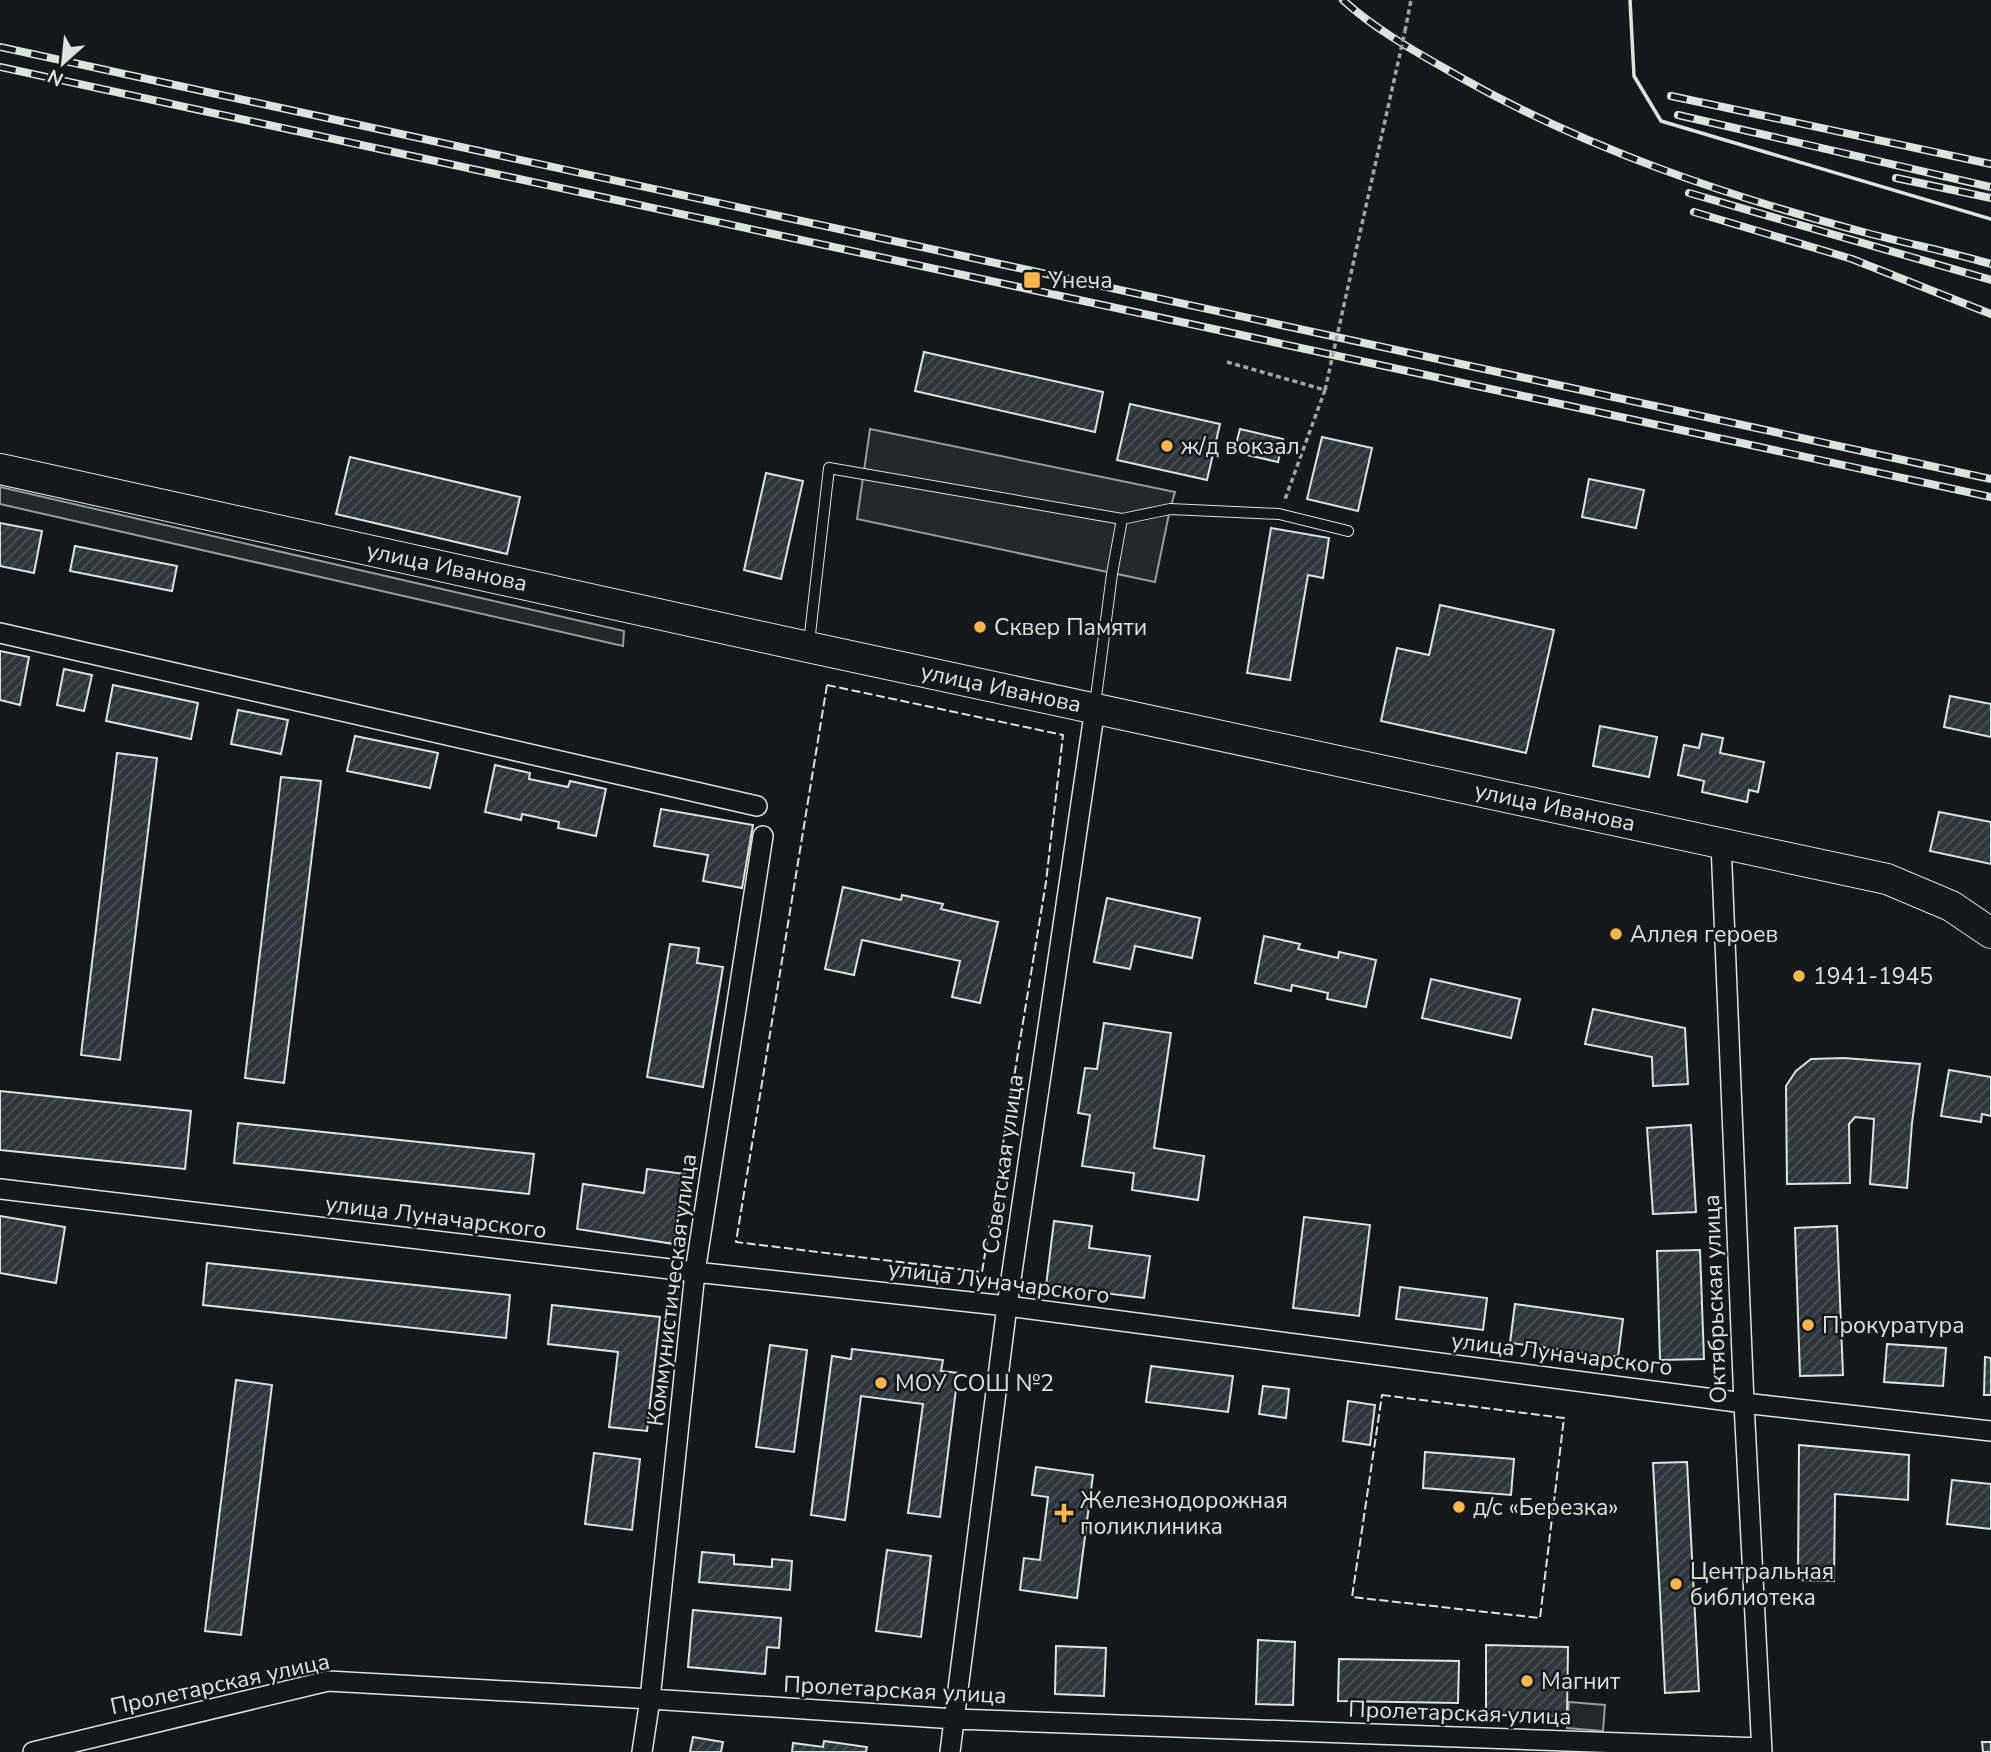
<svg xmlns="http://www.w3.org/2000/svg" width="1991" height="1752" viewBox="0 0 1991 1752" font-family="'Nunito Sans',sans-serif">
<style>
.parking{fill:#24282b;stroke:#939e99;stroke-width:2}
.building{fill:url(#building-hatch);stroke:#d8e6dc;stroke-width:2}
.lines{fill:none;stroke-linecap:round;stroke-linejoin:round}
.lane-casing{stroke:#d8e6dc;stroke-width:12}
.street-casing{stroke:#d8e6dc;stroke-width:22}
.primary-casing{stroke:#d8e6dc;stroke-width:32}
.path{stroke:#9da8a2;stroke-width:3.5;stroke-dasharray:5 3.5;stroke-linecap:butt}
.lane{stroke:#14181c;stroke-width:10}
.street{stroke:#14181c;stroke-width:19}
.primary{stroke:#14181c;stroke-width:30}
.rail-casing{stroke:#d8e6dc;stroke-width:8}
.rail{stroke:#14181c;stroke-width:5;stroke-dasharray:16;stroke-linecap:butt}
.path-bridge{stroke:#9da8a2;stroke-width:3.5;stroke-dasharray:5 3.5;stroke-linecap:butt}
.fence{stroke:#d8e6dc;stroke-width:2;stroke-dasharray:9 3.5;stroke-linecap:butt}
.wall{stroke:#d8e6dc;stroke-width:3.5}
.poi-dot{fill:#ffb74d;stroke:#14181c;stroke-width:2.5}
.labels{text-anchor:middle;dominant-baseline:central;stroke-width:5;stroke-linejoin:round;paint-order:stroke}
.poi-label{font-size:23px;fill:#d8e6dc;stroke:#14181c;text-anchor:start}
.street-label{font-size:23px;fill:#d8e6dc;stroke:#14181c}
</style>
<defs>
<pattern id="building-hatch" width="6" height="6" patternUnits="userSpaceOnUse" patternTransform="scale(1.75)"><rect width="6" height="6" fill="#2c363c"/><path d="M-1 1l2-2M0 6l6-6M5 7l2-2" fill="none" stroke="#4a5358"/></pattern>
</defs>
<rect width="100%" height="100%" fill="#14181c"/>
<path class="parking" d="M870,429L1175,492L1170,509L1155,582L857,519Z
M0,487L624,631L623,646L0,504Z
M1569,1702L1605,1705L1603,1731L1567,1728Z"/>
<path class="building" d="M924,352L1103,392L1095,432L915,391Z
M1130,404L1220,424L1207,480L1117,460Z
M1240,429L1283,439L1278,462L1234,452Z
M1322,437L1372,448L1358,511L1307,499Z
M350,457L520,497L507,554L336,514Z
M766,473L803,481L781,579L744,570Z
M1589,479L1644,490L1636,528L1582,517Z
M0,523L42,531L34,573L0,566Z
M1271,528L1329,538L1323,578L1308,575L1290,680L1247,673Z
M75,546L177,566L172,591L70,571Z
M1440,605L1554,630L1526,753L1381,721L1397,648L1429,655Z
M0,651L29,657L20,705L0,700Z
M64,669L92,675L84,711L57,705Z
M113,685L198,703L191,739L106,721Z
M1950,696L1991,704V737L1944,727Z
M238,710L288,720L281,754L231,744Z
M1600,726L1657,737L1649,777L1593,766Z
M1702,734L1723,738L1720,753L1764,762L1758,792L1749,790L1747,802L1702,792L1704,781L1678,775L1684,745L1699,748Z
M355,736L438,753L430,788L347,771Z
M117,753L157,758L120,1060L81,1055Z
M495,765L530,773L529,779L568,787L570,781L606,789L596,836L558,828L559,822L522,814L521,820L485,812Z
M281,777L321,781L284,1083L245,1078Z
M661,809L753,825L742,888L703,881L708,855L654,846Z
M1939,812L1991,822V864L1930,851Z
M843,887L901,900L902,895L943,904L941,909L998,922L980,1003L952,997L960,961L862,940L854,975L825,969Z
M1107,898L1200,918L1192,958L1135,946L1130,969L1094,962Z
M1264,936L1300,944L1298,949L1338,958L1339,952L1376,960L1366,1007L1327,999L1328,993L1292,985L1291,991L1255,983Z
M670,944L699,948L697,963L723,967L703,1087L647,1077Z
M1431,979L1520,999L1511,1038L1422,1018Z
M1593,1009L1685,1028L1688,1084L1653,1086L1652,1057L1585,1044Z
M1104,1023L1171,1033L1154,1148L1204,1156L1198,1200L1132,1190L1134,1173L1082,1166L1090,1115L1078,1113L1085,1068L1097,1069Z
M1844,1058L1920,1064L1912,1123L1907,1188L1870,1184L1874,1119L1855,1117L1849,1124L1850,1183L1787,1184L1786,1086L1796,1071L1811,1059Z
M1949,1070L1991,1077V1116L1982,1114L1981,1122L1941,1116Z
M0,1091L191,1111L185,1169L0,1150Z
M238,1123L534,1154L529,1194L234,1163Z
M1691,1125L1696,1212L1653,1214L1647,1128Z
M647,1169L685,1174L674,1244L577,1229L583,1184L644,1193Z
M0,1216L65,1227L56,1283L0,1273Z
M1304,1217L1370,1225L1359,1316L1293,1308Z
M1054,1221L1092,1226L1089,1248L1150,1256L1144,1298L1046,1286Z
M1837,1226L1843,1375L1800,1376L1795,1228Z
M1700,1250L1704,1359L1660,1360L1657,1251Z
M207,1263L510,1295L506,1338L203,1305Z
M1400,1287L1487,1298L1483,1330L1396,1319Z
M1515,1304L1623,1319L1618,1357L1510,1343Z
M552,1305L660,1317L647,1431L609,1427L618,1352L548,1344Z
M1887,1344L1946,1348L1943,1386L1884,1382Z
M770,1345L807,1350L794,1452L756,1447Z
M852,1349L943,1360L941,1371L958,1373L940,1517L908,1513L923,1404L861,1396L845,1520L811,1515L832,1356L851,1359Z
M1985,1357L1991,1358V1395H1984Z
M1151,1366L1233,1376L1228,1412L1146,1402Z
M236,1380L272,1385L241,1635L205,1631Z
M1263,1386L1289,1389L1286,1418L1259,1414Z
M1348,1401L1375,1405L1370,1445L1343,1441Z
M1799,1445L1909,1455L1908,1500L1835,1494L1834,1581L1798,1580Z
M1425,1452L1514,1459L1511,1495L1423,1488Z
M594,1453L640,1459L632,1530L585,1524Z
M1687,1462L1699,1691L1665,1693L1653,1463Z
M1036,1467L1093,1475L1077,1598L1020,1590L1024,1558L1040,1560L1048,1497L1032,1495Z
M1952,1480L1991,1484V1529L1947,1524Z
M887,1550L931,1556L921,1637L876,1631Z
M702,1552L734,1555V1564L772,1567V1559L792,1561L790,1590L699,1582Z
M693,1610L781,1618L779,1648L767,1647L765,1674L688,1667Z
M1258,1640L1295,1642L1293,1705L1256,1704Z
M1486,1645L1568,1647L1567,1716L1486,1715Z
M1056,1646L1106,1648L1104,1696L1055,1694Z
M1339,1659L1459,1661L1458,1703L1338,1701Z
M693,1737L723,1742L721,1752H690Z
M824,1741L867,1747L866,1752H792L793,1743L823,1747Z
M1982,1742H1991V1752H1983Z"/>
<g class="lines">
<g class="lane-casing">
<path id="lane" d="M809,643L829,468L1122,519L1170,509L1279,514L1348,531
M1095,705L1112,574L1122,519"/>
</g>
<g class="street-casing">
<path id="street" d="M0,633L757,806
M1721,843L1744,1403L1762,1752
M0,1189L695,1272L1007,1306L1744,1403L1991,1431
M33,1752L328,1681L650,1699L955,1719L1761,1748
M642,1752L650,1699L695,1272L763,836
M950,1752L1007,1306L1095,708"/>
</g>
<g class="primary-casing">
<path id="primary" d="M0,469L808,647L1887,879L1951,906L1991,933"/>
</g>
<path class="path" d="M1405,31L1411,0
M1227,362L1325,390L1284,502"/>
<use href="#lane" class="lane"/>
<use href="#street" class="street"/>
<use href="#primary" class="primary"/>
<g class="rail-casing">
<path id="rail" d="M1343,0C1377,31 1418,53 1458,76C1585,148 1726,196 1867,233C1909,244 1950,252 1991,264
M0,47L1991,479
M0,67L1991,497
M1671,96L1991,164
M1678,115L1991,187
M1896,178L1991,198
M1689,193L1991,280
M1694,212L1852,259L1991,314"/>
</g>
<use href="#rail" class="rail"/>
<path class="path-bridge" d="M1325,390L1405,31"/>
<path class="fence" d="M827,685L1063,735L1046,882L982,1272L736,1242Z
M1382,1395L1564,1418L1540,1618L1352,1597Z"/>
<path class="wall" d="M1630,0L1634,76L1661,121L1991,219"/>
</g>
<g class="poi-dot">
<rect x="1023" y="271" width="18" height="18" rx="3.5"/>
<circle cx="1167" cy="446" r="7"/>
<circle cx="980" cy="627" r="7"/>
<circle cx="1616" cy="934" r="7"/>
<circle cx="1799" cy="976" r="7"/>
<circle cx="1808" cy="1325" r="7"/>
<circle cx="881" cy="1383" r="7"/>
<circle cx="1459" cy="1507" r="7"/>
<path d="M1060.5 1502.5h7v7h7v7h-7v7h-7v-7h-7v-7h7z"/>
<circle cx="1676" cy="1584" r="7"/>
<circle cx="1527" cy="1681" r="7"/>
</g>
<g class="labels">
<g class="poi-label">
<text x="1048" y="280">Унеча</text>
<text x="1181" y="446">ж/д вокзал</text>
<text x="994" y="627">Сквер Памяти</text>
<text x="1630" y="934">Аллея героев</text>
<text x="1813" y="976">1941-1945</text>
<text x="1822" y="1325">Прокуратура</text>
<text x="895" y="1383">МОУ СОШ №2</text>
<text x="1080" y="1500">Железнодорожная<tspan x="1080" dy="26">поликлиника</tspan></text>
<text x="1473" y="1507">д/с «Березка»</text>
<text x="1690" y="1571">Центральная<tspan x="1690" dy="26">библиотека</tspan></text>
<text x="1541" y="1681">Магнит</text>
</g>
<g class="street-label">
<text transform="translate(447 567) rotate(12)">улица Иванова</text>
<text transform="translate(1001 688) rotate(12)">улица Иванова</text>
<text transform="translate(1555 807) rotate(12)">улица Иванова</text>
<text transform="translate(1003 1164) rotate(-82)">Советская улица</text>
<text transform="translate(436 1217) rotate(7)">улица Луначарского</text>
<text transform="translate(999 1282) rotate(7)">улица Луначарского</text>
<text transform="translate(672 1290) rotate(-83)">Коммунистическая улица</text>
<text transform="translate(1715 1299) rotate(-92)">Октябрьская улица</text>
<text transform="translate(1562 1354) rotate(7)">улица Луначарского</text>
<text transform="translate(220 1684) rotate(-12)">Пролетарская улица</text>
<text transform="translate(895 1690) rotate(3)">Пролетарская улица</text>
<text transform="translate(1460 1713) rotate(2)">Пролетарская улица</text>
</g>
</g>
<g transform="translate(63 63) rotate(207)" stroke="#14181c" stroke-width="5" paint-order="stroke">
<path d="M0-5L12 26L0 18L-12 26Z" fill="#d8e6dc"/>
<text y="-10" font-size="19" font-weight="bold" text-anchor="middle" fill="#d8e6dc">N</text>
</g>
</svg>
